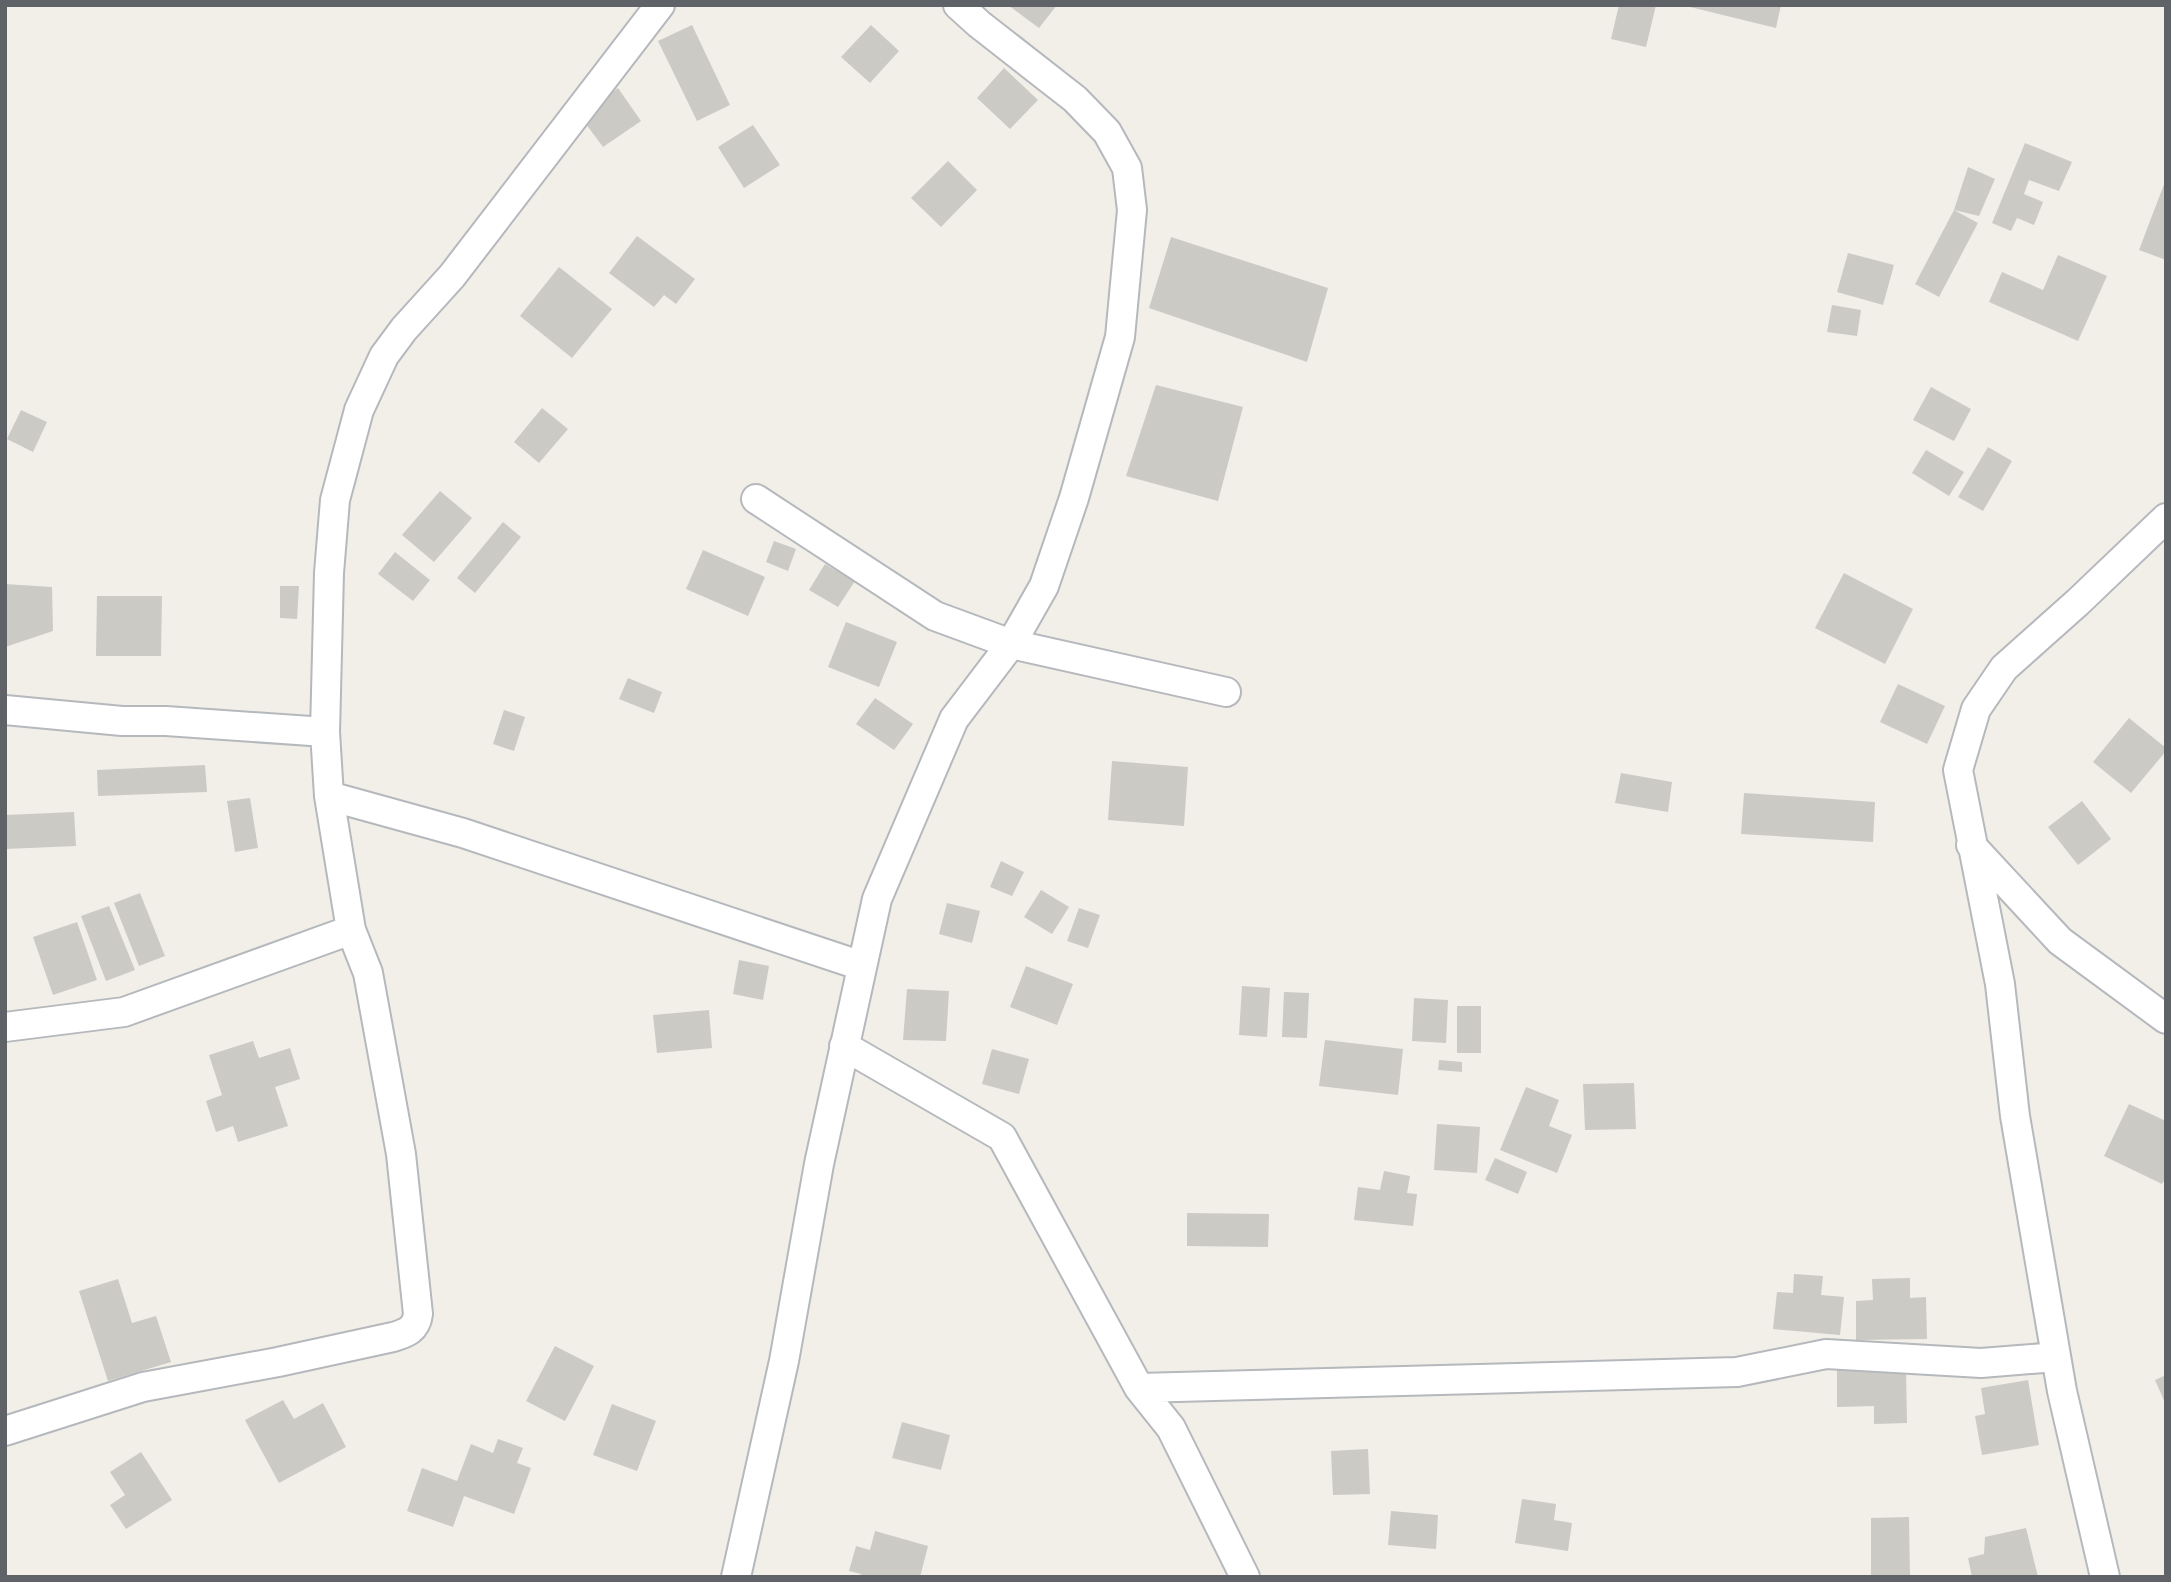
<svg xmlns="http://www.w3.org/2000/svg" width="2171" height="1582" viewBox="0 0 2171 1582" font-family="Poppins,sans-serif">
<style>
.building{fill:#cccac5}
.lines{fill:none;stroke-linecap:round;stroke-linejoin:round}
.minor-casing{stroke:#b5b8bc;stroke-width:32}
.minor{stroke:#fff;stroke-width:28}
</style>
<rect width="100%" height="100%" fill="#f1efe8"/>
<path class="building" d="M1008,5H1057L1039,28Z
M1619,5H1656L1646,47L1611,39Z
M1682,5H1781L1776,28Z
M692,25L730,105L697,121L658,41Z
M871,25L899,51L870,83L841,57Z
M1004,68L1038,100L1010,129L977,98Z
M618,88L641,121L603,147L580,116Z
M753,125L780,165L744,188L718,147Z
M2025,143L2072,162L2059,191L2029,180L2024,194L2043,202L2034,225L2017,218L2011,231L1992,223Z
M948,161L977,190L941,227L911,198Z
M1968,167L1995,179L1979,216L1954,210L1978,223L1939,297L1915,284L1954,210Z
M2166,179V260L2139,250Z
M637,236L695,279L676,304L664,295L654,307L609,273Z
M1171,237L1328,288L1307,362L1149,308Z
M1848,253L1894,265L1883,305L1837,292Z
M2058,255L2107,276L2078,341L1989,302L2002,272L2043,290Z
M559,267L612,309L572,358L520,316Z
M1832,305L1861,310L1857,336L1827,332Z
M1156,385L1243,407L1218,501L1126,476Z
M1931,387L1971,409L1954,441L1913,420Z
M542,408L568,429L539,463L514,442Z
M21,410L47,422L33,452L7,439Z
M1988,447L2012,461L1983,511L1958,497Z
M1926,450L1964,472L1949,496L1912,473Z
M440,491L472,518L434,562L402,535Z
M503,522L521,537L475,593L457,578Z
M774,541L796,549L788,571L766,562Z
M703,550L765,577L748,616L686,589Z
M395,552L430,580L413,601L378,574Z
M825,564L855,581L838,607L809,590Z
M1844,573L1913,609L1885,664L1815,628Z
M5,584L52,587L53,631L5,647Z
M280,586H299L297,619L280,618Z
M97,596H162L161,656H96Z
M846,622L897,642L879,687L828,667Z
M628,678L662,692L654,713L619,699Z
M1898,684L1945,706L1927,744L1880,722Z
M875,698L913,724L894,750L856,724Z
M504,710L525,717L514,751L493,744Z
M2129,718L2166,748V751L2131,793L2093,762Z
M1112,761L1188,767L1184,826L1108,820Z
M205,765L207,792L98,796L97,770Z
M1621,773L1672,782L1668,812L1615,803Z
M1744,793L1875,802L1873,842L1741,834Z
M250,798L258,848L235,852L227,801Z
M2082,801L2111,839L2078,865L2048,827Z
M74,812L76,846L5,849V815Z
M1001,861L1024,872L1012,896L990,887Z
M1041,890L1069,907L1052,934L1024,917Z
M140,893L165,956L139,966L114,903Z
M947,903L980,911L972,943L939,934Z
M109,906L135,970L106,981L81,916Z
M1079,908L1100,915L1088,948L1067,941Z
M77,922L97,980L53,995L33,937Z
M739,960L769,966L763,1000L733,994Z
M1026,966L1073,984L1057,1025L1010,1007Z
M1242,986L1270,988L1267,1037L1239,1035Z
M907,989L949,991L946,1041L903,1040Z
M1284,992L1309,993L1307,1038L1282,1037Z
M1414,998L1448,1000L1446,1043L1412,1041Z
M1457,1006H1481V1053H1457Z
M709,1010L712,1048L657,1053L653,1015Z
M1325,1040L1403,1049L1398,1095L1319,1086Z
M253,1041L259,1058L290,1048L300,1079L275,1087L288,1126L238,1142L233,1126L216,1132L206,1101L222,1095L209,1055Z
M992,1049L1029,1059L1019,1094L982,1084Z
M1439,1060L1462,1062V1072L1438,1070Z
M1634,1083L1636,1129L1585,1130L1583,1084Z
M1526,1087L1559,1100L1549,1126L1572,1135L1557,1173L1500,1150Z
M2129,1104L2166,1121V1177L2162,1184L2104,1156Z
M1437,1124L1480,1127L1477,1173L1434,1170Z
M1495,1158L1527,1172L1518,1194L1485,1180Z
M1384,1171L1410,1176L1407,1193L1417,1194L1413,1226L1354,1220L1358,1187L1380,1190Z
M1187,1213L1269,1214L1268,1247L1187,1246Z
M1794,1274L1823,1276L1821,1295L1844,1297L1840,1335L1773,1329L1777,1292L1793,1293Z
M1910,1278V1298L1926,1297L1927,1339L1856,1340V1301L1873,1300L1872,1279Z
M118,1279L132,1323L156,1316L171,1362L108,1381L79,1291Z
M555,1346L594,1366L565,1421L526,1401Z
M1906,1367L1907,1423L1874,1424V1406L1837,1407V1369Z
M2166,1375V1405L2155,1380Z
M2028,1380L2039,1445L1982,1455L1975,1416L1985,1414L1981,1388Z
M283,1400L294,1419L323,1403L346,1447L279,1483L245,1420Z
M612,1404L656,1421L637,1471L593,1455Z
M902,1422L950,1435L941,1470L892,1458Z
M498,1439L523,1448L517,1463L531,1468L514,1514L464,1496L453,1527L407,1511L422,1468L457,1481L471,1444L493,1453Z
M1368,1449L1370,1494L1333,1495L1331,1451Z
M141,1452L172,1500L126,1529L110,1505L125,1495L110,1472Z
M1522,1499L1556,1504L1554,1520L1572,1523L1568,1551L1515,1543Z
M1391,1511L1438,1515L1436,1549L1388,1545Z
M1909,1517L1910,1577H1871V1518Z
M2026,1528L2038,1577H1972L1968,1558L1984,1554L1985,1537Z
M875,1531L928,1546L920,1577H860L861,1574L849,1571L856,1546L870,1550Z"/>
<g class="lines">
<g class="minor-casing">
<path id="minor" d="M756,499L935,616L1011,644L1226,692
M5,710L122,721H166L325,732
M329,796L463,833L862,966
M1971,845L2060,941L2166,1019
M5,1027L124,1012L351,930
M844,1046L1002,1137L1139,1388L1171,1428L1245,1577
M1139,1388L1737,1372L1826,1354L1981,1363L2056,1357
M5,1431L143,1387L278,1362L393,1337C406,1333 416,1330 418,1314L401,1154L368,973L351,930L329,796L325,732L329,573L335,500L359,410L384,356L404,329L452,276L660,5
M736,1577L784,1361L819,1164L877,899L954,719L1011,644L1044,586L1074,498L1120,337L1132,210L1127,168L1107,132L1075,99L979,24L958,5
M2105,1577L2062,1391L2015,1116L2000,984L1958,770L1976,709L2004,668L2078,602L2166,518"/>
</g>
<use href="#minor" class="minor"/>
</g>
<rect width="2171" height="1582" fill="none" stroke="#5f6368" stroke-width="14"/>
</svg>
